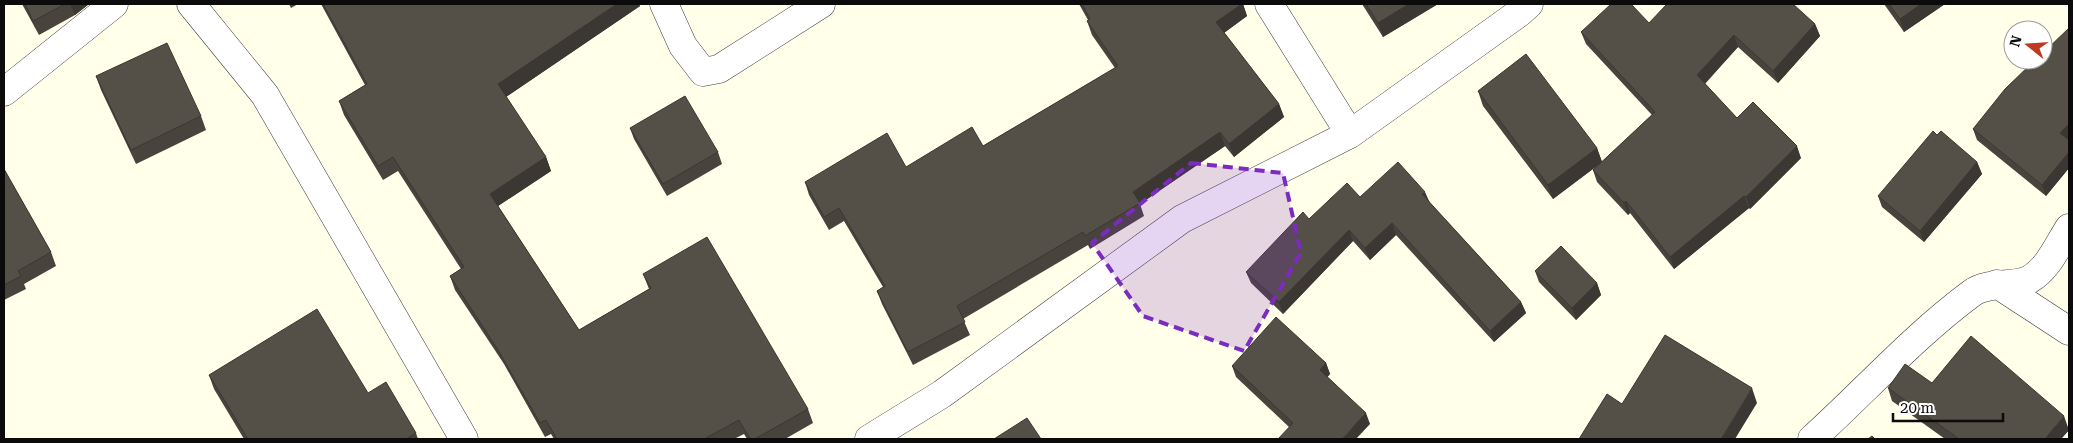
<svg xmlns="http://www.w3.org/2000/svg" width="2073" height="443" viewBox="0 0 2073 443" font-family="'Roboto Serif',serif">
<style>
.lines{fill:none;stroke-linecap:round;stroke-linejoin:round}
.minor-casing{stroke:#3e3e3e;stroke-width:29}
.minor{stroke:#fff;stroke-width:28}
.wall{fill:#48443d}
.shaded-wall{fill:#3b3732}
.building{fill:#544f47;stroke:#3b3732}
.marked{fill:#7b2cbf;fill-opacity:0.2;stroke:#7b2cbf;stroke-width:4;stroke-dasharray:10 6;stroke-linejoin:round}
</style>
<rect width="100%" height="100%" fill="#ffffea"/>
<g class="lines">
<g class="minor-casing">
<path id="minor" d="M191,4L265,95L464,439
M664,4L683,46L703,72L719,69L821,4
M1269,4L1350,134
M4,92L114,4
M1997,284L2069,331
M869,439L942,394L1182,219L1350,134L1519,13L1529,4
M1812,439C1865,391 1914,336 1972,293C1988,281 2017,287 2030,279C2048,269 2058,245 2069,228"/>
</g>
<use href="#minor" class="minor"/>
</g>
<path class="wall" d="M22,4H89L75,15L39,35Z
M289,4H298L291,8Z
M321,4H639L640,6L506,97L546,157L551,171L498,206L579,330L649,289L643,274L808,409L813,423L785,439H747L744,434L734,439H554L551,434L545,437L504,364L455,290L450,276L461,269L398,171L383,180L344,115L339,101L365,85Z
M1079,4H1243L1247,16L1224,33L1279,104L1284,117L1234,157L1225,146L1140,204L1144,216L1090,249L1088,245L963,319L970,335L913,365L882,304L877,291L883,287L844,221L829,230L809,195L805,182L906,167L983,146L1115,68L1092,35L1087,21L1088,20Z
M1362,4H1438L1383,37Z
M1884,4H1945L1904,32Z
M1649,23L1815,24L1820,36L1778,83L1738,47L1705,84L1737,118L1801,158L1750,209L1749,208L1674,269L1630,213L1628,215L1597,182L1593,170L1601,163L1553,199L1483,106L1478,91L1597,148L1602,162L1652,115L1586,44L1581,32Z
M2069,28V139L2068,140H2069V168L2046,196L1977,140L1973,129Z
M96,76L201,116L206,130L136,164L101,90Z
M630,128L718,152L722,164L667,196L634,139Z
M1977,162L1982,174L1924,242L1882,207L1878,196Z
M4,169L51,252L56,266L24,284L26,289L4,300Z
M1360,197L1429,202L1521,302L1526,313L1494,342L1396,235L1370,260L1353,241L1283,314L1251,283L1246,272L1309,219Z
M1535,271L1597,283L1601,295L1576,320L1539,282Z
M1326,363L1330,374L1327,377L1370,424L1289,427L1236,377L1232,366Z
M209,375L368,393L416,433L418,439H244L214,389Z
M1932,383L2069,430L2061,439H1945L1892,401L1888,388Z"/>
<path class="shaded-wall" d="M70,4H89L75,15Z
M617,4H639L640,6L503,99L498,84Z
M1242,4H1243L1247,16L1221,35L1216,22Z
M1409,4H1438L1383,37L1378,23Z
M1921,4H1945L1904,32L1900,19Z
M1815,24L1820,36L1778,83L1773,71Z
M1734,35L1738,47L1701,87L1697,75Z
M1279,104L1284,117L1234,157L1229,144Z
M2069,124V139L2064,144L2060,133Z
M1220,132L1225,146L1140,204L1133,192Z
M1797,146L1801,158L1750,209L1746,197Z
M1597,148L1602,162L1553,199L1548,185Z
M2069,152V168L2046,196L2042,185Z
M546,157L551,171L495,208L490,194Z
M1977,162L1982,174L1924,242L1920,231Z
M1425,192L1430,203L1422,194Z
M1744,196L1749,208L1674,269L1670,257Z
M1626,201L1630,213L1628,215L1624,203Z
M1392,223L1396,235L1370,260L1365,248Z
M1349,230L1353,241L1283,314L1279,302Z
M1597,283L1601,295L1576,320L1572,308Z
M1521,302L1526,313L1494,342L1490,331Z
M1326,363L1330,374L1324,381L1320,370Z
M1752,388L1757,403L1735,439H1721Z
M1366,413L1370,424L1356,439H1342Z
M2064,416L2069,430L2061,439H2045Z"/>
<path class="building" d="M25,4H65L33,21Z
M323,4H617L498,84L546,157L490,194L579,330L651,288L643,274L707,237L808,409L755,439H750L739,420L704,439H557L546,420L540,423L498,350L450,276L464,267L393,157L378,166L339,101L367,84Z
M1082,4H1242L1216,22L1279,104L1229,144L1220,132L1133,192L1140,203L1085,236L1083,232L957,306L965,322L908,352L877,291L885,286L839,208L824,217L805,182L887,133L906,167L972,127L983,146L1118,66L1087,21L1090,19Z
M1366,4H1409L1378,23Z
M1611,4H1631L1649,23L1667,4H1793L1815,24L1773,71L1734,35L1697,75L1737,118L1753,102L1797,146L1746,197L1744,196L1670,257L1626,201L1624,203L1593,170L1655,112L1581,32Z
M1889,4H1921L1900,19Z
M2069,28V124L2060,133L2069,140V152L2042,185L1973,129L2005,89L2035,60H2043V53Z
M167,43L201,116L131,150L96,76Z
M1526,54L1597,148L1548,185L1478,91Z
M685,96L718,152L663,184L630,128Z
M1933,131L1937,135L1941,131L1977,162L1920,231L1878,196Z
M1398,162L1425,192L1422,194L1521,302L1490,331L1392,223L1365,248L1349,230L1279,302L1246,272L1303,212L1309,219L1347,183L1360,197Z
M4,169L51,252L18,271L21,276L4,285Z
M1561,246L1597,283L1572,308L1535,271Z
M317,309L368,393L386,382L416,433L406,439H248L209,375Z
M1276,317L1326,363L1320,370L1366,413L1342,439H1278L1293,423L1232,366Z
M1665,335L1752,388L1721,439H1579L1607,394L1622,404Z
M1971,336L2064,416L2045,439H1959L1888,388L1905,364L1932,383Z
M1027,418L1041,439H994Z
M1872,436L1875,439H1868Z"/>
<path class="marked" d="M1191,163L1283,173L1301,253L1244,351L1143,316L1092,243Z"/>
<rect width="2073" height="443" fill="none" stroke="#0b0b0b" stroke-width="10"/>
<g transform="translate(2028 45) rotate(287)"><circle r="24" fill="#ffffff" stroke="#9d9d9d"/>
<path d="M0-4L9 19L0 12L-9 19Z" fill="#bf381f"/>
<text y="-8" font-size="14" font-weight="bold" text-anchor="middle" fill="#0b0b0b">N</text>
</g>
<path d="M1893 413v8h110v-8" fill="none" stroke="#0b0b0b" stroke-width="2.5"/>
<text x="1900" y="413" font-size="15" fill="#0b0b0b" stroke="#ffffff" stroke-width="4" paint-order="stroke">20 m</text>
</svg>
